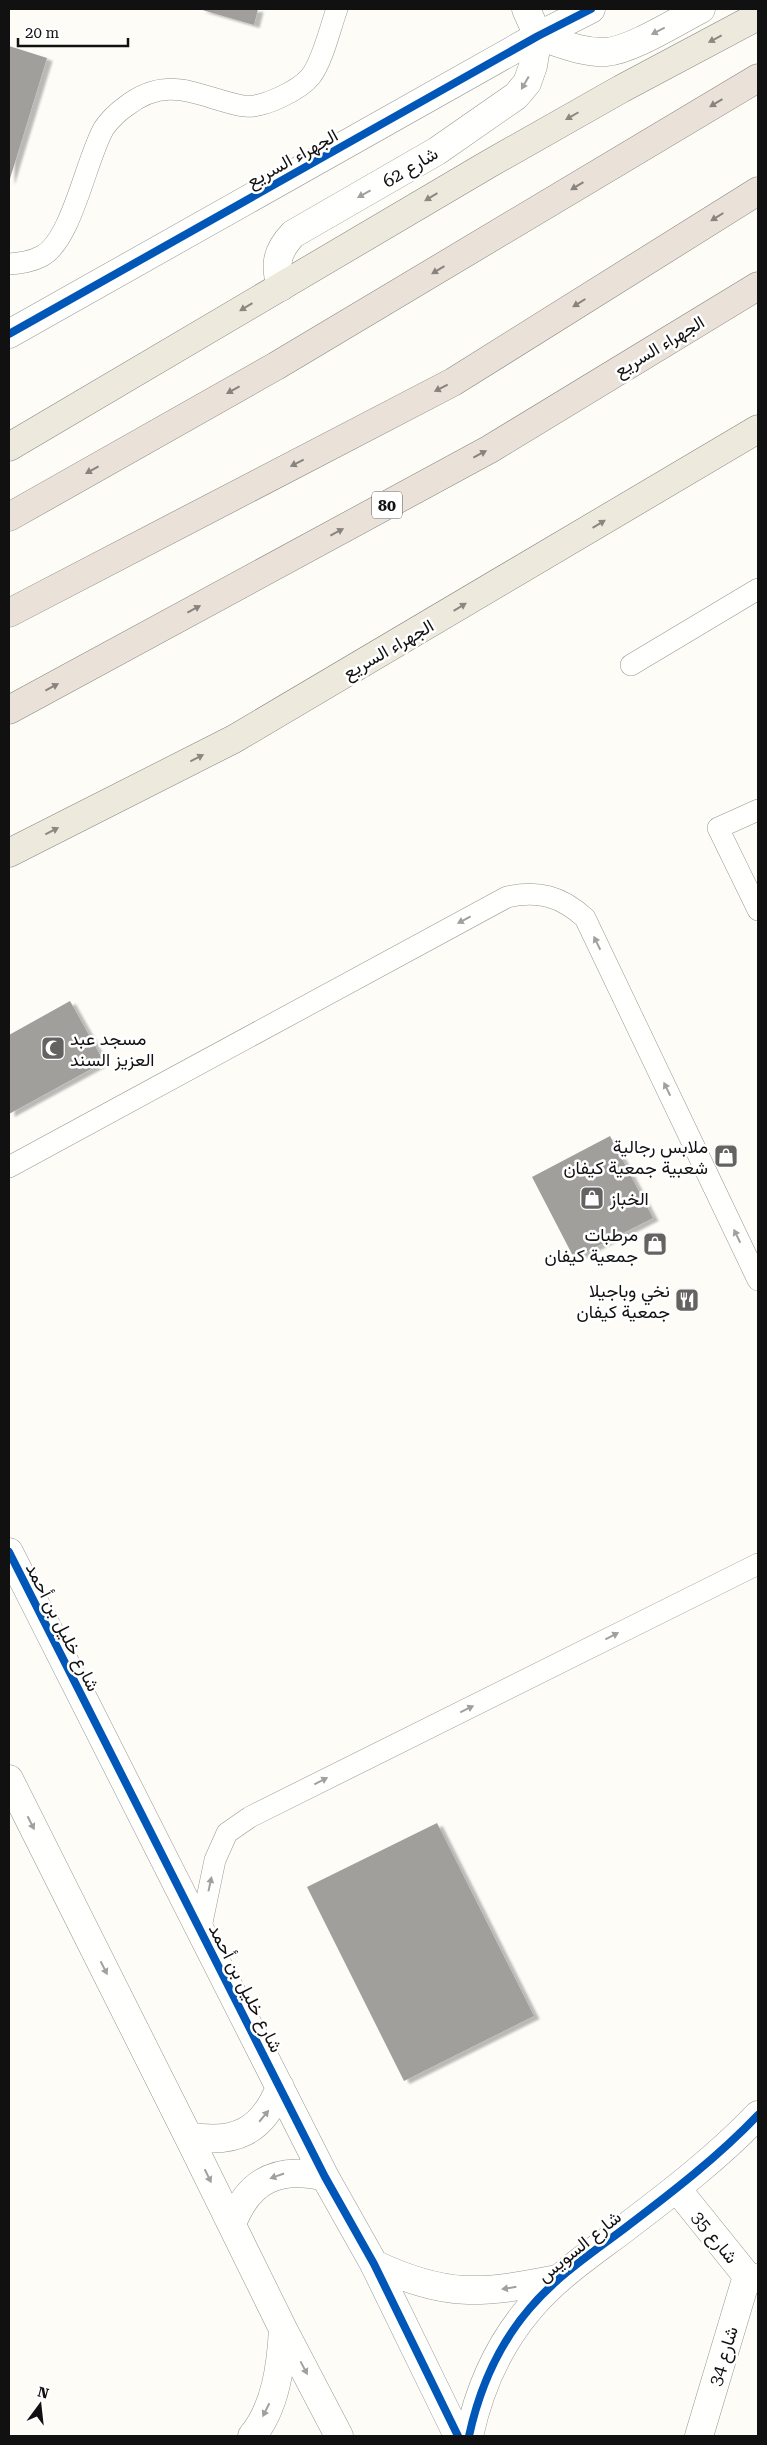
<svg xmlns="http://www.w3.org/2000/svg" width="767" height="2445" viewBox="0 0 767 2445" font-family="'Roboto Serif',Vazirmatn,serif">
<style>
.building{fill:#a19f9c;filter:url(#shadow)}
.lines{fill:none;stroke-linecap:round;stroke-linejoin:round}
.service-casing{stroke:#979795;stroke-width:22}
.minor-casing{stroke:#979795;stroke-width:29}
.tertiary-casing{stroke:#979795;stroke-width:29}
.primary-casing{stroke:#858482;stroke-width:29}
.motorway-casing{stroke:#858482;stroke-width:29}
.service{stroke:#fffffe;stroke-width:21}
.minor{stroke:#fffffe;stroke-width:28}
.tertiary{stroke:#fffffe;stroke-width:28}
.primary{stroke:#ede9dc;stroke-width:28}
.motorway{stroke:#eae1d8;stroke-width:28}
.cycleway-casing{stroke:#fff;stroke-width:11}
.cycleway{stroke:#0057b8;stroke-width:8}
.oneway{fill:#a0a09f}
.oneway2{fill:#8a8881}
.oneway3{fill:#88837e}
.labels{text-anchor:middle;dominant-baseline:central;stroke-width:5;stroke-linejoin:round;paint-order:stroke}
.shield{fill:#fff;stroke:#585858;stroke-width:1}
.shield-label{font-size:16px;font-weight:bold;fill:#111}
.street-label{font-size:18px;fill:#111;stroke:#fff}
.poi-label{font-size:18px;fill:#111;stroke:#fff;text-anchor:end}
</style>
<defs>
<filter id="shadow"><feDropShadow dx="5.5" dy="3" stdDeviation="1" flood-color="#0004"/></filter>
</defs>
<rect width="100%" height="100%" fill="#fdfcf7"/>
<path class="building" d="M199,9H258L254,25Z
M9,46L47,58L9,182Z
M70,1001L104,1062L9,1114V1035Z
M610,1136L653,1218L574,1258L532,1177Z
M437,1823L534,2016L404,2081L307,1887Z"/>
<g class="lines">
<g class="service-casing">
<path id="service" d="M9,264C20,263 31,262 42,256C72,240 86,159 104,128C109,121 118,112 125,107C168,73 198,97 243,106C262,109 300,90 311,76C323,60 330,28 337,9
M631,665L758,589
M758,810L718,828L758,910
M9,1167L507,897C538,890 561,896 585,918L758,1280
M200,1932L215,1860L227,1833L250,1817L758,1564"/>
</g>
<g class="minor-casing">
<path id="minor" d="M9,334L538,36L591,9
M677,2189L747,2276L758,2279
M699,2436L747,2276"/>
</g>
<g class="tertiary-casing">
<path id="tertiary" d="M538,36C560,43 582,53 606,52C632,50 677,21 701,9
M281,287C274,264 277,251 293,234L437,151L516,96L527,83L533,66L538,36L526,9
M9,1552L325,2177L374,2264L458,2436
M9,1779L188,2136L283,2329L339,2436
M188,2136C235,2145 263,2131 280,2087
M232,2224C249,2179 279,2166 325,2177
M374,2264C446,2298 481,2294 557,2279
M252,2436C276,2407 281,2365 283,2329
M469,2436C479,2390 499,2344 530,2308C557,2276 592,2253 625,2228C671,2193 718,2157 758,2115"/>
</g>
<g class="primary-casing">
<path id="primary" d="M9,447L487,165L621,89L758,16
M9,853L234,739L758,429"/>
</g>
<g class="motorway-casing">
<path id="motorway" d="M9,517L276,366L758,78
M9,613L453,382L758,191
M9,710L490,449L758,286"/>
</g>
<use href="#service" class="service"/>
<use href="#minor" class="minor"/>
<use href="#tertiary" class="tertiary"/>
<use href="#primary" class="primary"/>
<use href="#motorway" class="motorway"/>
<g class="cycleway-casing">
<path id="cycleway" d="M9,334L538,36L591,9
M9,1552L325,2177L374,2264L458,2436
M469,2436C479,2390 499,2344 530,2308C557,2276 592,2253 625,2228C671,2193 718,2157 758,2115"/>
</g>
<use href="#cycleway" class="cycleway"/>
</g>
<defs><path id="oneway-solid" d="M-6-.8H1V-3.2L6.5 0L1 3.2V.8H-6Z" transform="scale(1.25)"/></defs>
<g class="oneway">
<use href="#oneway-solid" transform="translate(658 31) rotate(153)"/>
<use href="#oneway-solid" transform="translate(525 83) rotate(120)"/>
<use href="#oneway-solid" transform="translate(364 194) rotate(151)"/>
<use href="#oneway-solid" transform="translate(464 920) rotate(152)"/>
<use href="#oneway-solid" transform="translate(597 943) rotate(-116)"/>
<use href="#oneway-solid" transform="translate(667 1089) rotate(-116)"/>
<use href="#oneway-solid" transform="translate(737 1236) rotate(-116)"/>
<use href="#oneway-solid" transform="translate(612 1636) rotate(-27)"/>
<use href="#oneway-solid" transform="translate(467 1709) rotate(-26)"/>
<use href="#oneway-solid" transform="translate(321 1781) rotate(-27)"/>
<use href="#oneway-solid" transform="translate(31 1823) rotate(63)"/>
<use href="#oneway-solid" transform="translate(210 1884) rotate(-78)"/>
<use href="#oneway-solid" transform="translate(104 1968) rotate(63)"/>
<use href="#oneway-solid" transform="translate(264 2116) rotate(-50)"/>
<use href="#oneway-solid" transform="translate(208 2176) rotate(64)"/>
<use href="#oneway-solid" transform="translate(277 2176) rotate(161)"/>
<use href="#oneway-solid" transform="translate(509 2288) rotate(171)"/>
<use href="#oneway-solid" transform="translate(304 2368) rotate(62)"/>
<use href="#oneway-solid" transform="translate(266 2410) rotate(117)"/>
</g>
<g class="oneway2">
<use href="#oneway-solid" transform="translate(715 39) rotate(152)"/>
<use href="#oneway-solid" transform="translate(572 116) rotate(150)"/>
<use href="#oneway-solid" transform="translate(431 197) rotate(149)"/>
<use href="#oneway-solid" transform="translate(246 307) rotate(149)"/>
<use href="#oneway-solid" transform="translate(599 524) rotate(-31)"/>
<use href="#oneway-solid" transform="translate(460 607) rotate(-31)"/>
<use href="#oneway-solid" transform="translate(197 758) rotate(-27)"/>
<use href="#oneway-solid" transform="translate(52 831) rotate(-27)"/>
</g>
<g class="oneway3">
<use href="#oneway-solid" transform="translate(716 103) rotate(149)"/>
<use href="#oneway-solid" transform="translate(577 186) rotate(149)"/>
<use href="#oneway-solid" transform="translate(717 217) rotate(148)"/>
<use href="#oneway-solid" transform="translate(438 270) rotate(149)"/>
<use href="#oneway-solid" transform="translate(579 303) rotate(148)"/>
<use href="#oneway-solid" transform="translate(441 388) rotate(153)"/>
<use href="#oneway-solid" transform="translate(233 390) rotate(151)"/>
<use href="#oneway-solid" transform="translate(480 454) rotate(-28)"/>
<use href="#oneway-solid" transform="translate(297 463) rotate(153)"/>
<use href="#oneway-solid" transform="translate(92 470) rotate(151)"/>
<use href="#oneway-solid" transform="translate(337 532) rotate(-28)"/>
<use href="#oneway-solid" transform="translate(194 609) rotate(-28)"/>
<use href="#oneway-solid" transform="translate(52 687) rotate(-28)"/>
</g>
<defs>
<g id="mosque-square" transform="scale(1.25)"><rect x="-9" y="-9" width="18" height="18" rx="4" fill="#646362" stroke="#fff"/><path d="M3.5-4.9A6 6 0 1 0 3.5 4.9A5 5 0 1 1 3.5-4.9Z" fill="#fff"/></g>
<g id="shop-square" transform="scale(1.25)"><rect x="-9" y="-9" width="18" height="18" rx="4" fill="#646362" stroke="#fff"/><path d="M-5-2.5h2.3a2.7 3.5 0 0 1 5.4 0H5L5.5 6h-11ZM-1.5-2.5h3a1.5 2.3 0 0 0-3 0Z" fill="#fff"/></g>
<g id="restaurant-square" transform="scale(1.25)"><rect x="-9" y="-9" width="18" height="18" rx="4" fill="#646362" stroke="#fff"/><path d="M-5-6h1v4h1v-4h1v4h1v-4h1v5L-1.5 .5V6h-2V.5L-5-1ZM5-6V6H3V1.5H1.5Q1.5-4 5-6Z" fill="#fff"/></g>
</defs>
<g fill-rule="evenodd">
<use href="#mosque-square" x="53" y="1048"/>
<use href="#shop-square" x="726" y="1156"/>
<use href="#shop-square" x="592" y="1198"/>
<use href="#shop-square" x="655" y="1244"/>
<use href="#restaurant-square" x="687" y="1300"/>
</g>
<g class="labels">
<rect class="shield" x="372" y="491.5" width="30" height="27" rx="4"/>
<g class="shield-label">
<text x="387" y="505">80</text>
</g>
<g class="street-label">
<text transform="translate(292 158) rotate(-29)">الجهراء السريع</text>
<text transform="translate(410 167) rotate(-31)">شارع 62</text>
<text transform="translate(659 346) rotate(-31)">الجهراء السريع</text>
<text transform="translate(388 649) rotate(-30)">الجهراء السريع</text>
<text transform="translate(63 1627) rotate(63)">شارع خليل بن أحمد</text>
<text transform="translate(246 1988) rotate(63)">شارع خليل بن أحمد</text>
<text transform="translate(715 2237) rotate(51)">شارع 35</text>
<text transform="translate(579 2246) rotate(-39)">شارع السويس</text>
<text transform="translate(723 2356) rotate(-73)">شارع 34</text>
</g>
<g class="poi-label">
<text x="70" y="1038" text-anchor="start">مسجد عبد<tspan x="70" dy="21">العزيز السند</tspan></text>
<text x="708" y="1146">ملابس رجالية<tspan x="708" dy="21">شعبية جمعية كيفان</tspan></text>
<text x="610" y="1198" text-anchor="start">الخباز</text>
<text x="638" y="1234">مرطبات<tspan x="638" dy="21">جمعية كيفان</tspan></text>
<text x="670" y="1290">نخي وباجيلا<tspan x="670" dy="21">جمعية كيفان</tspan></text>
</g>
</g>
<rect width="767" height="2445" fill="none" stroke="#111111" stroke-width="20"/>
<g transform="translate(40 2405) rotate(15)" stroke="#ffffff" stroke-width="4" paint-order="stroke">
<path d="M0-4L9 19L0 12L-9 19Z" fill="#111111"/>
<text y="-8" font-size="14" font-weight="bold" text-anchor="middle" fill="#111111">N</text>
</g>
<path d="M18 38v8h110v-8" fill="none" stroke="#111111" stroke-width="2.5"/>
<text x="25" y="38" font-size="15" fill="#111111" stroke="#ffffff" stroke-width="4" paint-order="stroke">20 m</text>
</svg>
